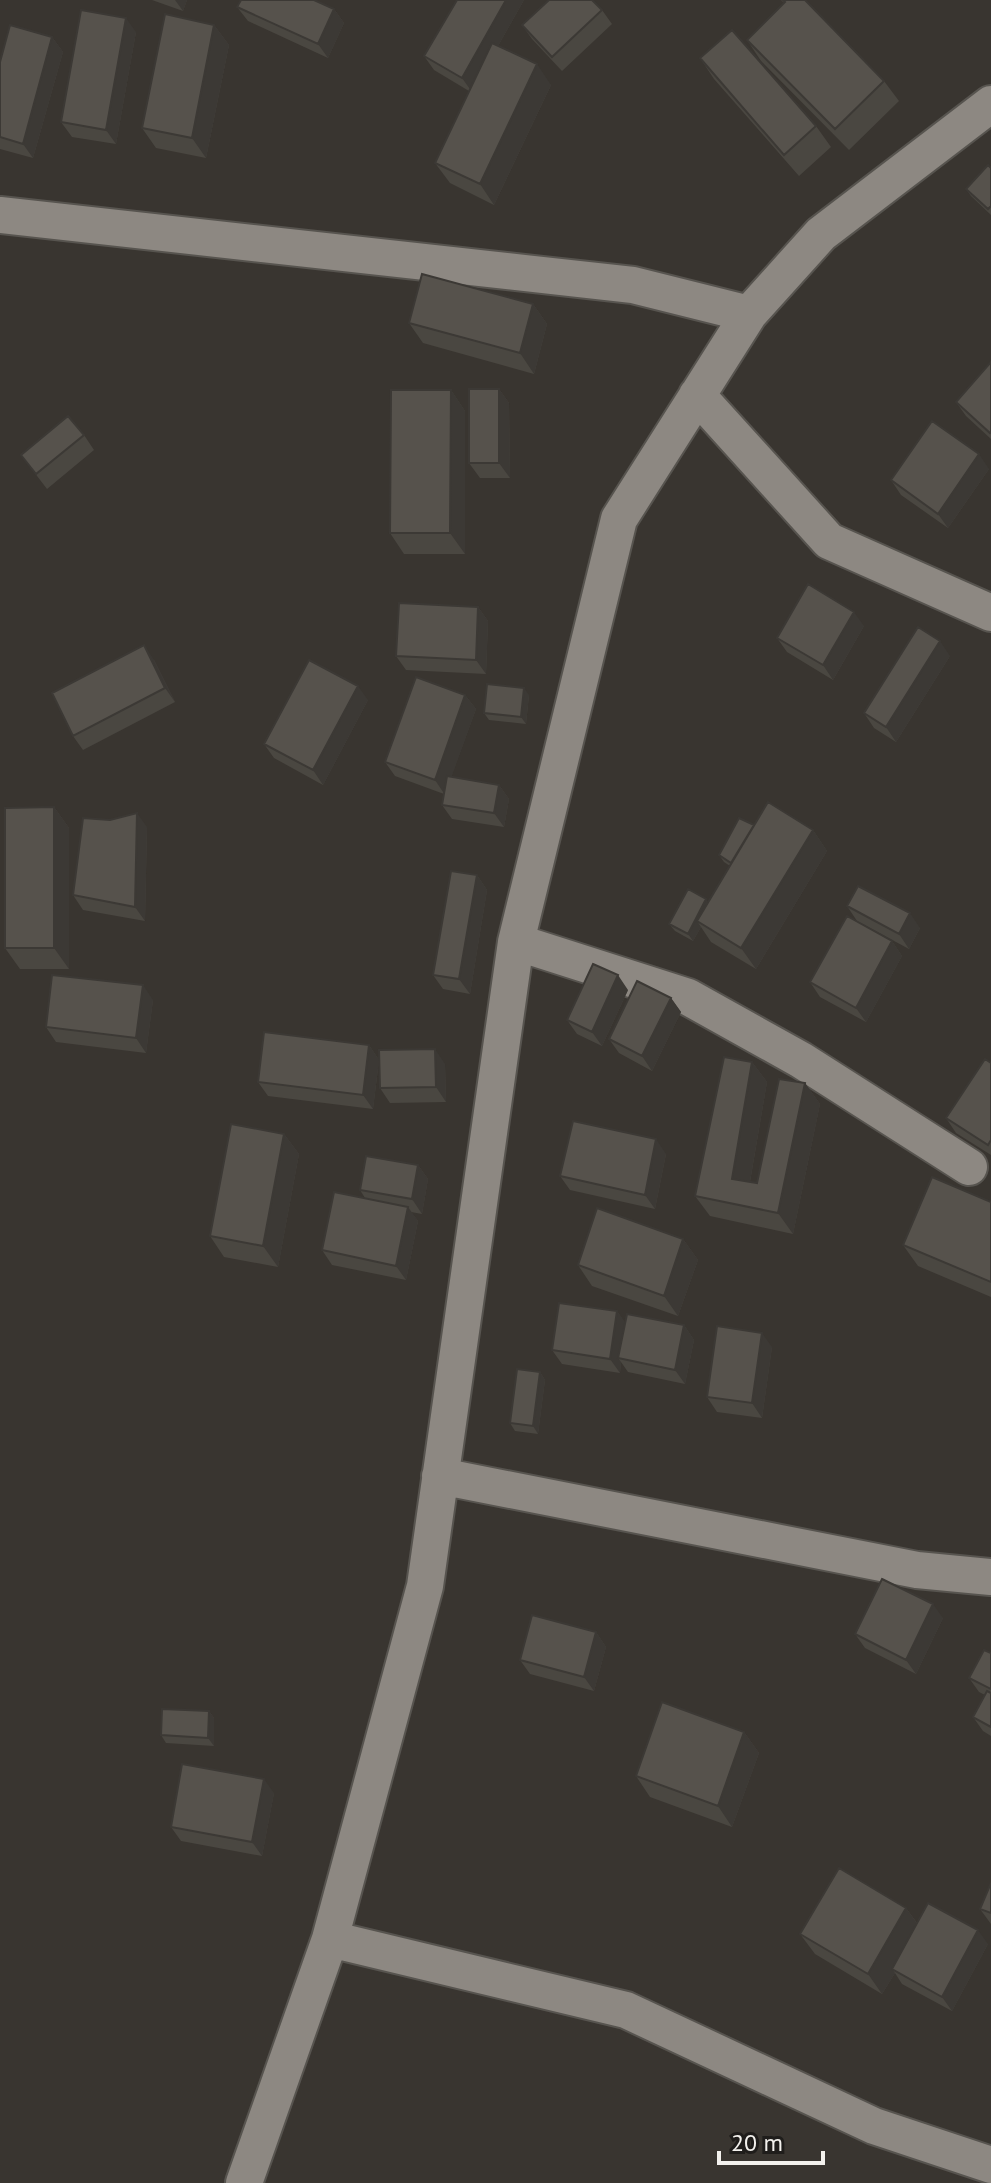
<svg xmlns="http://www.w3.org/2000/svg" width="991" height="2183" viewBox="0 0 991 2183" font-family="'PT Sans',sans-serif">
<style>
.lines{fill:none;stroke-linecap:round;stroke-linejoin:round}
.street-casing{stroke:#57544f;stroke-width:40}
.street{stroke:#8d8882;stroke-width:36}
.wall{fill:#4a4741}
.shaded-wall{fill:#3c3935}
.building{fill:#56524c;stroke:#3c3935;stroke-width:2}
</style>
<rect width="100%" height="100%" fill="#393530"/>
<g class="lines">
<g class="street-casing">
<path id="street" d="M0,215L633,285L749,314
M697,395L829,541L991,613
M516,942L688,997L801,1060L969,1167
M440,1476L917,1570L991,1577
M330,1939L626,2010L874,2126L991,2165
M244,2183L330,1939L425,1586L516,942L619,519L749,314L821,234L991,104"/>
</g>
<use href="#street" class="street"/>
</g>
<path class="wall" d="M152,0H187L183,11Z
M457,0H524L498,46L551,85L494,205L450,183L435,163L469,91L434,70L424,56Z
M781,0H805L884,81L899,101L849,150L761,61L747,40L784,3Z
M237,7L334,9L344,23L328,58L248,21Z
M602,10L612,24L562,71L532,39L522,25Z
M214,25L229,45L206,158L156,148L142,128Z
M136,32L116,144L72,137L61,122Z
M52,37L63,52L33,158L0,149V62Z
M700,58L816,126L831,147L799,176L714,79Z
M991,168V215L971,196L966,189Z
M533,304L547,324L534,374L423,343L409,323Z
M991,362V439L966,416L956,402Z
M499,389L509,403L510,478H480L469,463Z
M451,390L465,411V554H404L390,533Z
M84,435L94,450L47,489L21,455Z
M989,469L948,528L901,495L891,480Z
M478,607L488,621L486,674L406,670L396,656Z
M864,626L833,680L787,652L777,638Z
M950,656L896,742L874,728L864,713Z
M154,660L175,702L83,750L73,736Z
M465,695L476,709L451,777L499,785L509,799L504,827L452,819L442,805L444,794L395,776L385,762Z
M529,695L526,724L489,720L484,713Z
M368,700L323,785L274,758L264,744Z
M54,807L69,828V969H20L5,948Z
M110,820L147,827L145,921L83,910L73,895Z
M754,825L813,830L827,851L756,969L711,942L701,927L693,941L675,931L669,924L708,902L730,866L724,862L719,855Z
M477,875L487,890L470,994L443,989L433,975Z
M847,906L920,928L909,949L857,921Z
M892,941L902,956L866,1022L820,997L810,982Z
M628,990L602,1046L577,1034L567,1020Z
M671,998L681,1012L652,1071L619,1053L609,1039Z
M153,1000L146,1053L56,1042L46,1027Z
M369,1045L379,1060L373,1109L268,1096L258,1082Z
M752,1062L767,1082L750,1182L757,1183L805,1083L820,1104L793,1234L710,1216L695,1196Z
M991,1063V1155L956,1133L946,1118Z
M445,1064L446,1102L390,1103L380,1088Z
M284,1134L299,1154L278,1267L224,1257L210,1236Z
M666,1154L655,1209L570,1190L560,1176Z
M418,1165L428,1179L422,1214L411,1212L418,1221L406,1280L332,1265L322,1250L365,1198L360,1190Z
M991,1202V1297L918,1266L903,1245Z
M683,1239L698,1260L678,1316L592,1286L578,1265Z
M617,1311L625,1323L684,1325L694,1340L685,1384L628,1372L621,1362L620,1373L562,1364L552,1350Z
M772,1347L762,1418L717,1412L707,1397Z
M540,1372L545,1380L538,1434L515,1431L510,1423Z
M943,1618L916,1674L865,1648L855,1634Z
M596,1632L606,1647L594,1691L530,1674L520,1660Z
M991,1653V1736L983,1731L973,1717L985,1695L979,1692L969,1678Z
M209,1711L214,1718V1746L166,1743L161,1735Z
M744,1732L759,1753L732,1827L650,1797L636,1776Z
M274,1793L262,1856L181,1841L171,1827Z
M991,1883V1924L980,1909Z
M906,1908L917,1923L988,1944L952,2011L902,1984L895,1973L882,1994L815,1954L800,1934Z"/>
<path class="shaded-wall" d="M175,0H187L183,11Z
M506,0H524L472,92L462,78Z
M334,9L344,23L328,58L318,44Z
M126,18L136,32L116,144L106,130Z
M214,25L229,45L206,158L192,138Z
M52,37L63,52L33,158L23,144Z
M537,64L551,85L494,205L480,184Z
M533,304L547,324L534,374L520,353Z
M499,389L509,403L510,478L499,463Z
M451,390L465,411V554L450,533Z
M979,454L989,469L948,528L938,514Z
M478,607L488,621L486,674L476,660Z
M854,612L864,626L833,680L823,665Z
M940,641L950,656L896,742L886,727Z
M144,645L154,660L175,702L165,688Z
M358,686L368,700L323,785L313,770Z
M524,688L529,695L526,724L521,717Z
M465,695L476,709L445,795L435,780Z
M499,785L509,799L504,827L494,813Z
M54,807L69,828V969L54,948Z
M137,813L147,827L145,921L135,907Z
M813,830L827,851L756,969L741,948Z
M477,875L487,890L470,994L459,979Z
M706,899L712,907L697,921L701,927L693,941L688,934Z
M910,913L920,928L909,949L899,934Z
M892,941L902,956L866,1022L856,1008Z
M618,975L628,990L602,1046L592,1032Z
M143,985L153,1000L146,1053L136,1038Z
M671,998L681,1012L652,1071L642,1056Z
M369,1045L379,1060L373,1109L363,1095Z
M435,1049L445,1064L446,1102L436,1087Z
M752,1062L767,1082L747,1199L732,1179Z
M805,1083L820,1104L793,1234L778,1213Z
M284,1134L299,1154L278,1267L263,1246Z
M656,1139L666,1154L655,1209L645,1195Z
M418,1165L428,1179L422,1214L412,1199Z
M408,1207L418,1221L406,1280L396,1266Z
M683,1239L698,1260L678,1316L664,1296Z
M617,1311L627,1325L618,1358L621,1362L620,1373L610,1359Z
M684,1325L694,1340L685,1384L675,1370Z
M762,1333L772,1347L762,1418L752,1403Z
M540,1372L545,1380L538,1434L533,1426Z
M933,1604L943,1618L916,1674L906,1660Z
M596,1632L606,1647L594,1691L584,1677Z
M209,1711L214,1718V1746L208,1738Z
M744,1732L759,1753L732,1827L718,1806Z
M264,1779L274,1793L262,1856L252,1842Z
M906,1908L921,1929L892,1969L895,1973L882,1994L868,1974Z
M978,1930L988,1944L952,2011L942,1997Z"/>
<path class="building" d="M241,0H314L334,9L318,44L237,7Z
M457,0H506L462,78L424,56Z
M549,0H592L602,10L552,57L522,25Z
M783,0H805L884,81L835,129L747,40L785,2Z
M81,10L126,18L106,130L61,122Z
M165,14L214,25L192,138L142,128Z
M10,25L52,37L23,144L0,137V62Z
M732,30L816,126L784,155L700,58Z
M492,43L537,64L480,184L435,163Z
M988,165L991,168V206L988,209L966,189Z
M422,274L533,304L520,353L409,323Z
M991,362V432L990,433L956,402Z
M469,389H499V463H469Z
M391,390H451L450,533H390Z
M68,416L84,435L36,474L21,455Z
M932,421L979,454L938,514L891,480Z
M808,584L854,612L823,665L777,638Z
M399,603L478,607L476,660L396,656Z
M918,627L940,641L886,727L864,713Z
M144,645L165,688L73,736L52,693Z
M309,660L358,686L313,770L264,744Z
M416,677L465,695L435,780L385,762Z
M487,684L524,688L521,717L484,713Z
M447,776L499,785L494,813L442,805Z
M768,802L813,830L741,948L697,921Z
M54,807V948H5V808Z
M137,813L135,907L73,895L83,818L110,820Z
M739,818L754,825L731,863L719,855Z
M451,871L477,875L459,979L433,975Z
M858,886L910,913L899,934L847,906Z
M688,889L706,899L688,934L669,924Z
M847,916L892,941L856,1008L810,982Z
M593,964L618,975L592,1032L567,1020Z
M52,975L143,985L136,1038L46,1027Z
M637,981L671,998L642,1056L609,1039Z
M264,1032L369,1045L363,1095L258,1082Z
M435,1049L436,1087L380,1088L379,1050Z
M724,1057L752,1062L732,1179L757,1183L779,1079L805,1083L778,1213L695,1196Z
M985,1059L991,1063V1140L988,1145L946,1118Z
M573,1121L656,1139L645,1195L560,1176Z
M231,1124L284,1134L263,1246L210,1236Z
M366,1156L418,1165L412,1199L360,1190Z
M932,1177L991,1202V1282L903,1245Z
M334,1192L408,1207L396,1266L322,1250Z
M597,1208L683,1239L664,1296L578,1265Z
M559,1303L617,1311L610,1359L552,1350Z
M627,1314L684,1325L675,1370L618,1358Z
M717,1326L762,1333L752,1403L707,1397Z
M517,1369L540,1372L533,1426L510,1423Z
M882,1579L933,1604L906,1660L855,1634Z
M532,1615L596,1632L584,1677L520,1660Z
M984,1650L991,1653V1689L969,1678Z
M987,1691L991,1693V1727L973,1717Z
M662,1702L744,1732L718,1806L636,1776Z
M162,1709L209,1711L208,1738L161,1735Z
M182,1764L264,1779L252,1842L171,1827Z
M839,1868L906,1908L868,1974L800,1934Z
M991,1883V1913L980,1909Z
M928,1903L978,1930L942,1997L892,1969Z"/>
<path d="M719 2151v12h104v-12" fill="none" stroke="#f3f1ed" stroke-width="4"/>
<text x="731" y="2151" font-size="24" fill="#f3f1ed" stroke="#1f1d1b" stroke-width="6" paint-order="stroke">20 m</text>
</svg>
